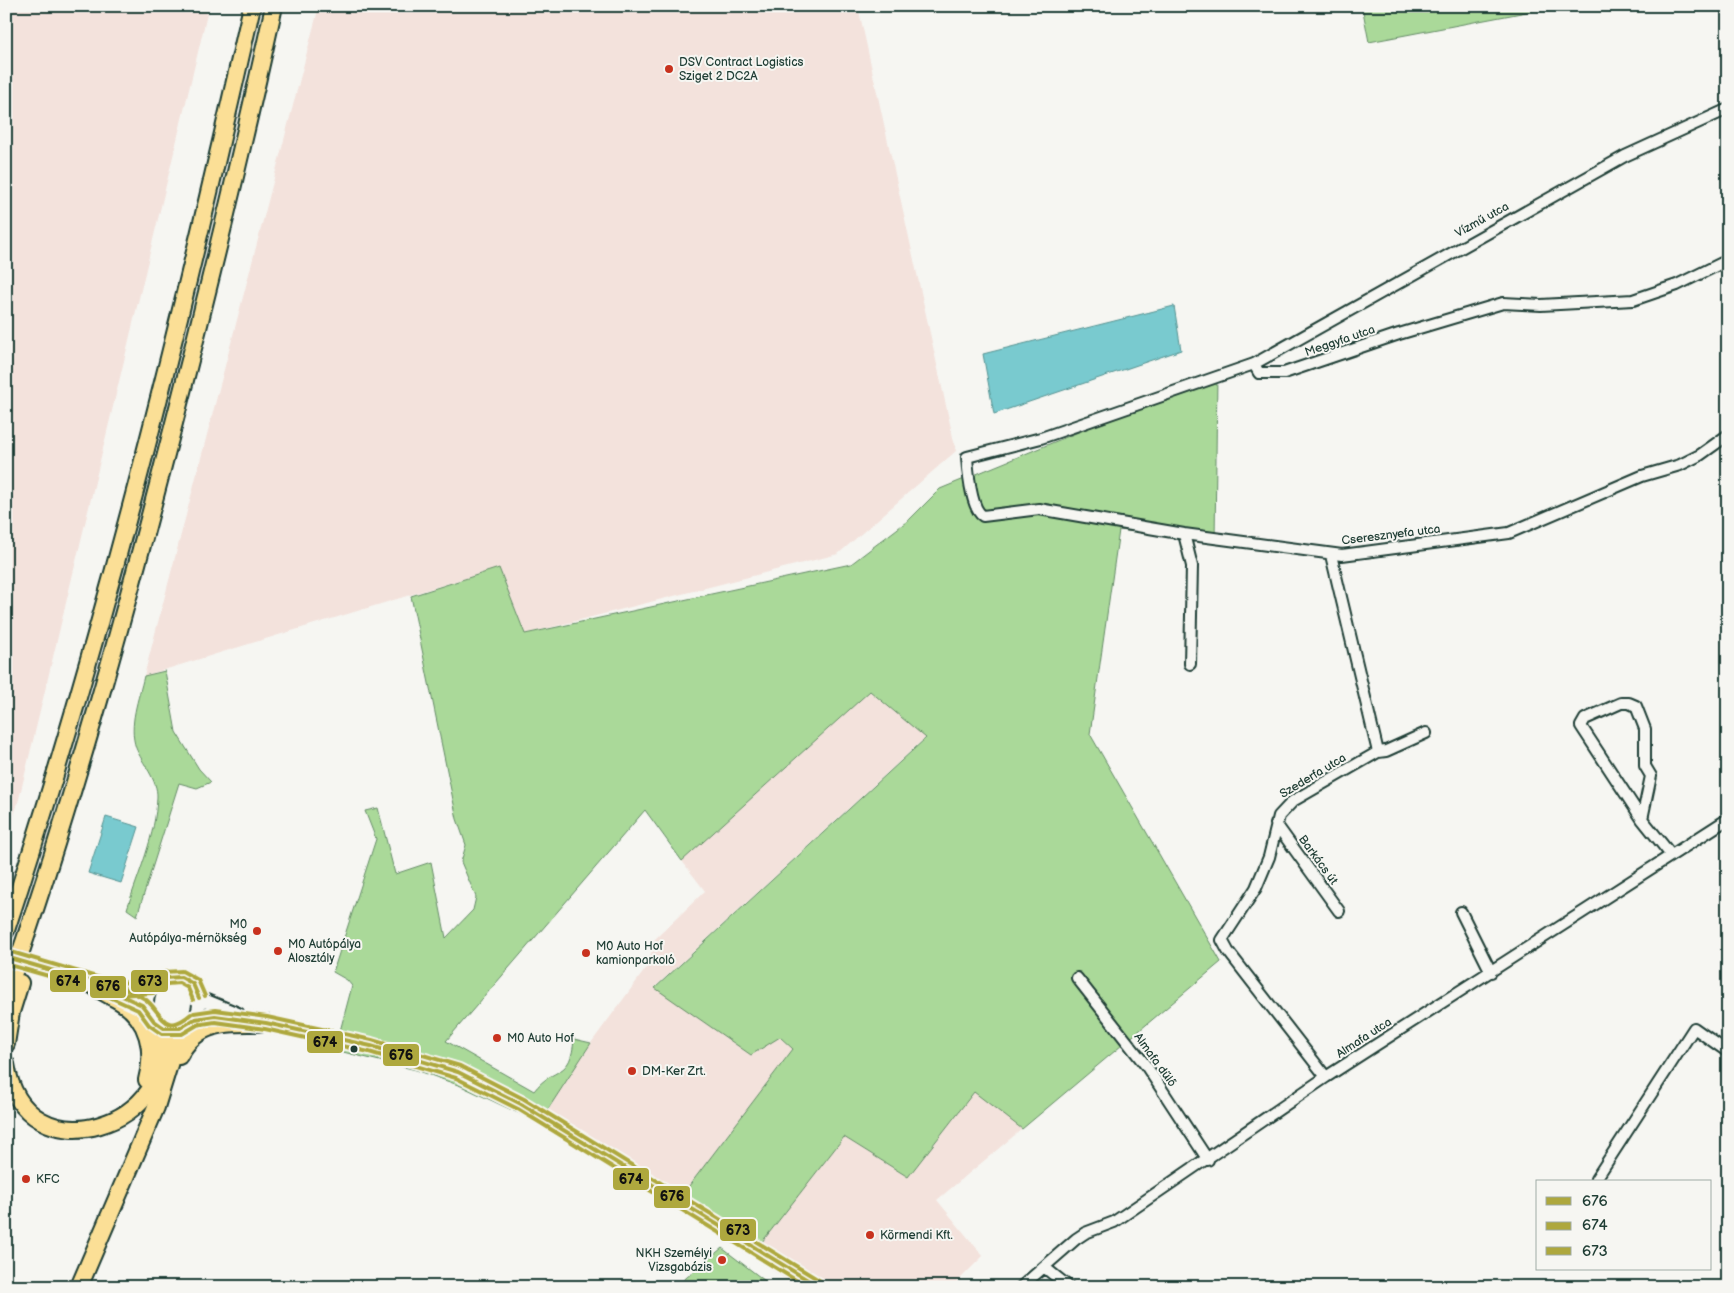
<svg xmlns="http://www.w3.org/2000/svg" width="1734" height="1293" viewBox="0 0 1734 1293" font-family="'Balsamiq Sans',sans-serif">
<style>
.built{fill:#f3e2dc}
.green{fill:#aad999;stroke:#648b66}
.water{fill:#79cacf;stroke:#559291}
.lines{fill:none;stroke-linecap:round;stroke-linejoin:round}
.minor-casing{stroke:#1f3d34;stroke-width:14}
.tertiary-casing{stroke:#1f3d34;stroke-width:16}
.trunk-casing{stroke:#1f3d34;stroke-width:20}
.minor{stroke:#f6f6f2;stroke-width:10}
.tertiary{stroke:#f6f6f2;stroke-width:12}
.trunk{stroke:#fbdf96;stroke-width:16}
.tertiary-bridge-casing{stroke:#1f3d34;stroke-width:16;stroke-linecap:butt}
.tertiary-bridge{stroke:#f6f6f2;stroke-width:12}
.bus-1-casing{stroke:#f6f6f2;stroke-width:8}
.bus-2-casing{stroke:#f6f6f2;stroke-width:8}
.bus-3-casing{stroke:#f6f6f2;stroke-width:8}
.bus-1{stroke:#aea83e;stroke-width:4}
.bus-2{stroke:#aea83e;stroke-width:4}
.bus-3{stroke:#aea83e;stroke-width:4}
.poi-dot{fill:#c8321e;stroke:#f6f6f2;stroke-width:2}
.bus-dot{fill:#1f3d34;stroke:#f6f6f2;stroke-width:2}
.labels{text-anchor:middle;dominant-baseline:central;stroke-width:4;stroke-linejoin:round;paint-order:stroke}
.poi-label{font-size:12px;fill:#1f3d34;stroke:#f6f6f2;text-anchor:start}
.street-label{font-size:12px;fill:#1f3d34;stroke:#f6f6f2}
.line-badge{stroke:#f6f6f2;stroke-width:2}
.pale-badge-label{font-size:14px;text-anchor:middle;font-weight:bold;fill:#111}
</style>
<rect width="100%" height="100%" fill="#f6f6f2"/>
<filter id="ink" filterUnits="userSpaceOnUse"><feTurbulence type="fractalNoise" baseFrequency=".02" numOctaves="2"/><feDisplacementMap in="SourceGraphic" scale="10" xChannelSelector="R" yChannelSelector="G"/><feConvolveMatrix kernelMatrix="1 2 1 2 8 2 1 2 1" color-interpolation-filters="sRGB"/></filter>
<g filter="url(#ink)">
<path class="built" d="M6,6H209L19,799L6,841Z
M319,6H858L956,451L838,554L525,634L499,568L144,676Z
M870,691L926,737L655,987L751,1055L780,1037L793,1049L676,1203L539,1123L591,1043L647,967L655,939L705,891L682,861Z
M975,1091L1022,1129L937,1200L983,1256L952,1287H797L751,1256L844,1137L908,1177Z"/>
<path class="green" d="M1362,6H1558L1369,42Z
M1217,375L1215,541L1119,530L1090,734L1221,962L1022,1129L974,1092L908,1177L844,1137L751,1256L676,1203L793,1049L780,1037L751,1055L655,988L926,738L870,691L682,861L645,810L446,1041L534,1091C554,1065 571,1080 574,1039L591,1043L539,1123L461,1086L416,1070L335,1050L352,986L347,980L333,972L376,839L365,811L378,808L395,874L431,862L446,938L473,910L476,897L461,862L466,845L457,819L411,596L499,568L525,634L851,564L910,519L940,489Z
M165,671L176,732L199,769L211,782L197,788L179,783L137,916L127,909C138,874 156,835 157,797C158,780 142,763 136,748C128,725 139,698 144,676Z
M722,1248L773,1287H675Z"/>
<path class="water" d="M1174,306L1181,350L994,414L983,354Z
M106,817L139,827L121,883L88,873Z"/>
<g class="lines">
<g class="minor-casing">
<path id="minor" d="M1728,109L1625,156L1254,364L1041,438L967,457C968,471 971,509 983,516L1039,509L1184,534L1342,555L1509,533L1642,476L1680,465L1700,455L1728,435
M1254,364L1259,373H1284L1399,334L1503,303L1541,305L1633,300L1677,285L1728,260
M1184,534L1192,566L1190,664
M1378,752L1386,751L1426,733
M1642,819L1651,776L1645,766V729L1636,706L1629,703H1621L1585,719L1581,726L1642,819L1671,855
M1276,824L1339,911
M1461,912L1491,972
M1077,978L1147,1067L1208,1160
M1326,1077L1228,951L1222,940L1256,888L1269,857L1279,816L1293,801L1378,752L1331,555
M1596,1179L1694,1028L1728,1052
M1044,1267L1069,1287
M1021,1287L1076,1239L1085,1233L1114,1222L1326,1077L1728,819"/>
</g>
<g class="tertiary-casing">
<path id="tertiary" d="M55,972L116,989L152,987
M147 1003a26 26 0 1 1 52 0a26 26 0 1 1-52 0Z
M114,992L131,999L148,1010
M199,998L238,1014
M195,1019L215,1016L237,1019
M257,1022L335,1037L420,1059L489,1086L819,1287"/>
</g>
<g class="trunk-casing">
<path id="trunk" d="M6,930C106,627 182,317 252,6
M89,982C99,991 110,995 121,1002C149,1019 155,1051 147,1080
M6,995C71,809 124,618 173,427C209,287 243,147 274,6
M6,1044L11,1012L20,983
M179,1056C198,1019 230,1023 266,1023
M6,1064C24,1179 184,1125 162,1027
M79,1287L156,1107L176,1042L185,1027"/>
</g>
<use href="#minor" class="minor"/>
<use href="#tertiary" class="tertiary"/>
<use href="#trunk" class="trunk"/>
<g class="tertiary-bridge-casing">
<path id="tertiary-bridge" d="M6,957L55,972"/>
</g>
<use href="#tertiary-bridge" class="tertiary-bridge"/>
<g class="bus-1-casing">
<path id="bus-1" d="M6,957L116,989L152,987L165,978L181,977L193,984L199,998
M107,989L142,1005L154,1021L164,1028H180L195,1019
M195,1019L215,1016L266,1023L371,1046L458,1072L521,1104L819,1287"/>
</g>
<g class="bus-2-casing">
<path id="bus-2" d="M6,964L116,995L153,993L167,984L179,983L188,988L193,1000
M105,995L138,1010L149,1025L162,1034H182L199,1024
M196,1025L215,1022L265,1029L369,1052L456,1078L518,1109L807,1287"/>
</g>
<g class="bus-3-casing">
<path id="bus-3" d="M8,951L117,983L150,981L163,972L182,971L198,980L205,996
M109,983C121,988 134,992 145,999C162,1011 163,1038 191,1014
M194,1013L215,1010L267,1017L372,1040L460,1066L524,1099L822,1282"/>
</g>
<use href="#bus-1" class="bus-1"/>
<use href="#bus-2" class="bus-2"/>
<use href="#bus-3" class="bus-3"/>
</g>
</g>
<g class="poi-dot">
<circle cx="669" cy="69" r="5"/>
<circle cx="257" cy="931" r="5"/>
<circle cx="278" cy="951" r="5"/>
<circle cx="586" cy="953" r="5"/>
<circle cx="497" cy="1038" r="5"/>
<circle cx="632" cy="1071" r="5"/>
<circle cx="26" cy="1179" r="5"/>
<circle cx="870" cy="1235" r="5"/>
<circle cx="722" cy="1260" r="5"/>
</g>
<circle class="bus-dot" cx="354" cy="1049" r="4.5"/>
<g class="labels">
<g class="poi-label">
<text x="679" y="62">DSV Contract Logistics<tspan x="679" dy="14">Sziget 2 DC2A</tspan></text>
<text x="247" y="924" text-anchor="end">M0<tspan x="247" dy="14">Autópálya-mérnökség</tspan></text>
<text x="288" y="944">M0 Autópálya<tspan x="288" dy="14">Alosztály</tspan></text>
<text x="596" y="946">M0 Auto Hof<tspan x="596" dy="14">kamionparkoló</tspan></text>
<text x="507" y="1038">M0 Auto Hof</text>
<text x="642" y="1071">DM-Ker Zrt.</text>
<text x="36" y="1179">KFC</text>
<text x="880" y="1235">Körmendi Kft.</text>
<text x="712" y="1253" text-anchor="end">NKH Személyi<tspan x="712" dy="14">Vizsgabázis</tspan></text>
</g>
<g class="street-label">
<text transform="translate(1482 220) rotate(-29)">Vízmű utca</text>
<text transform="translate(1340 341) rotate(-19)">Meggyfa utca</text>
<text transform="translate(1391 535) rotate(-7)">Cseresznyefa utca</text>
<text transform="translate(1313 776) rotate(-31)">Szederfa utca</text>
<text transform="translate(1318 860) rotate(54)">Barkács út</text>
<text transform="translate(1364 1038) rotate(-33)">Almafa utca</text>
<text transform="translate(1155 1060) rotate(54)">Almafa dűlő</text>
</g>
</g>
<g class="line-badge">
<rect x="130" y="969" width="39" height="24" rx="5" fill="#aea83e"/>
<rect x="49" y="969" width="38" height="24" rx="5" fill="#aea83e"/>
<rect x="89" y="975" width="38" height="24" rx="5" fill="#aea83e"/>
<rect x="306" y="1030" width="38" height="24" rx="5" fill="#aea83e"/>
<rect x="382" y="1043" width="38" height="24" rx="5" fill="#aea83e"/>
<rect x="612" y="1167" width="38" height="24" rx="5" fill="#aea83e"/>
<rect x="653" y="1185" width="38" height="24" rx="5" fill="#aea83e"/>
<rect x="719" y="1218" width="38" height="24" rx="5" fill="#aea83e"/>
</g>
<g class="pale-badge-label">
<text x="150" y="986">673</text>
<text x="68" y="986">674</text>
<text x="108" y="991">676</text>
<text x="325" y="1047">674</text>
<text x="401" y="1060">676</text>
<text x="631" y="1184">674</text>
<text x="672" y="1201">676</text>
<text x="738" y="1235">673</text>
</g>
<rect width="1734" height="1293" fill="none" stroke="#f6f6f2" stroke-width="25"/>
<rect x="12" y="12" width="1709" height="1268" fill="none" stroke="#1f3d34" stroke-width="2" filter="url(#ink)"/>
<rect x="1536" y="1180" width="175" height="90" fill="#f6f6f2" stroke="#a0aca6"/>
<rect x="1546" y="1197" width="25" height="8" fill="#aea83e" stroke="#a0aca6"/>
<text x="1582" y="1206" font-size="15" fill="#1f3d34">676</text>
<rect x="1546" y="1222" width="25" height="8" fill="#aea83e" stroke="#a0aca6"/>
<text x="1582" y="1230" font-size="15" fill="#1f3d34">674</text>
<rect x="1546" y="1247" width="25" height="8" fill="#aea83e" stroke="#a0aca6"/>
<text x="1582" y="1256" font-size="15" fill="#1f3d34">673</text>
</svg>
